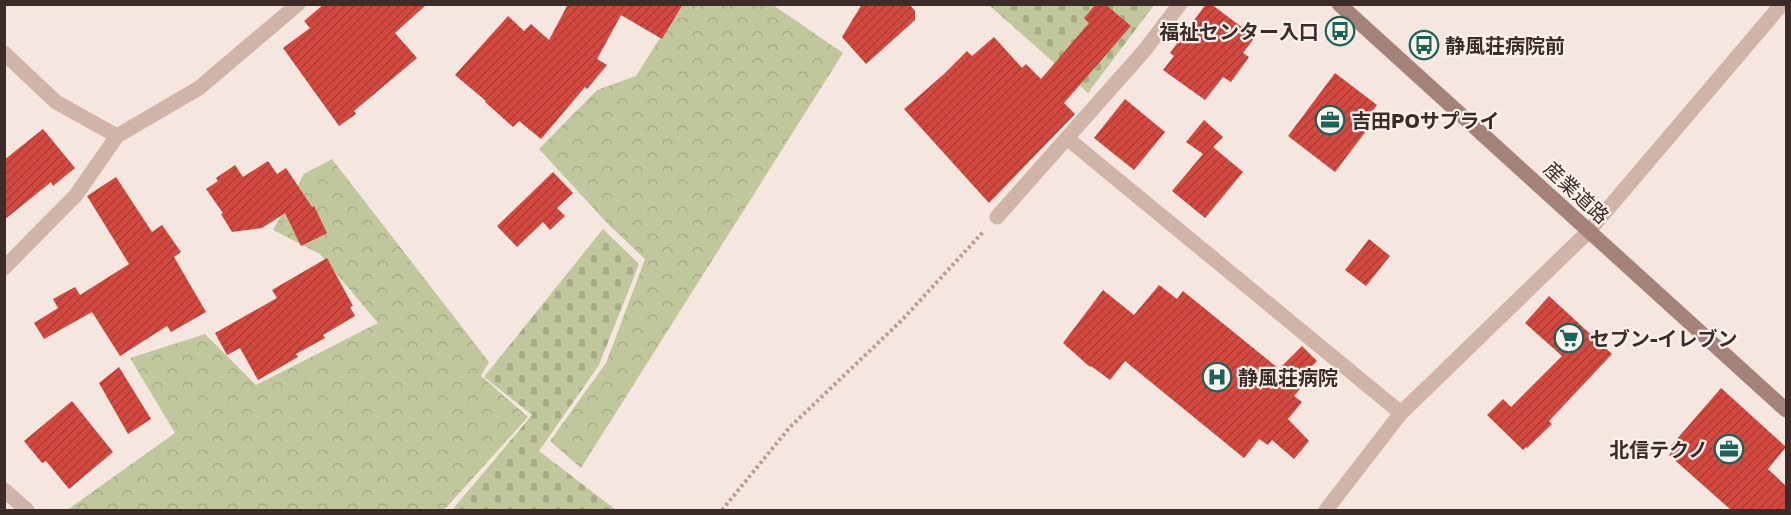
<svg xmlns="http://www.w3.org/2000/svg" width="1791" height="515" viewBox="0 0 1791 515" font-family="'Golos Text','Noto Sans JP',sans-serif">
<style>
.forest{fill:url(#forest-crowns)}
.cemetery{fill:url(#cemetery-stones)}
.building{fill:url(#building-hatch)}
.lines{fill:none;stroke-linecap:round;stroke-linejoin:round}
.path{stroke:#bc9d92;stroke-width:4;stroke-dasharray:3 3;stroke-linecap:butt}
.street{stroke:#d0b3a9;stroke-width:15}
.secondary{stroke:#a48179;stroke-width:15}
.labels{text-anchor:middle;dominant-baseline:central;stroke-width:4.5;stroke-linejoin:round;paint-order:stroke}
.poi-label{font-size:20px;font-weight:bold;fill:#3c2c29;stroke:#fcf2ec;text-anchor:start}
.street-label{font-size:20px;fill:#3c2c29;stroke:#fcf2ec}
</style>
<defs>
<pattern id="forest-crowns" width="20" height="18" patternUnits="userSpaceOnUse" patternTransform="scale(1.5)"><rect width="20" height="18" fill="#c0c79c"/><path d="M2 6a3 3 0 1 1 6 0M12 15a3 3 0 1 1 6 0" fill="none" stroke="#a6ab86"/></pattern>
<pattern id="cemetery-stones" width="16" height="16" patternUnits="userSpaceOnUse" patternTransform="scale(1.5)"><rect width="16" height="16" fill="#c0c79c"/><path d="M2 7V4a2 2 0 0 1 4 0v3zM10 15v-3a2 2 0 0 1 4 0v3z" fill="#a6ab86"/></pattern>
<pattern id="building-hatch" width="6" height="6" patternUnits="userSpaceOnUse" patternTransform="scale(1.5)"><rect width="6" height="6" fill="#d3493f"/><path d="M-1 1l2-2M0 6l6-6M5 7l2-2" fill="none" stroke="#ac3d35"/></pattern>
</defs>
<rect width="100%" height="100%" fill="#f5e7df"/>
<path class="forest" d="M681,5H773L843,53L581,468L550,441L606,363L645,259L608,224L539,149L597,90L636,76Z
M332,159L489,362L481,376L528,417L444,510H67L175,433L130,358L205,334L256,385L378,323L320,254L273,230L304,174Z"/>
<path class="cemetery" d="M989,5H1154L1088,93Z
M603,229L639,264L599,365L539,451L616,510H452L532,415L484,377Z"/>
<path class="building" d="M324,4H427L395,33L417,58L354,111L356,114L339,126L283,48L310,28L304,21Z
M568,4H683L662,39L621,15L597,59L607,65L587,89L585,87L541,139L519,121L513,127L485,102L486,101L455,75L508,16L524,31L531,24L549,40Z
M862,4H909L915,11V20L866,64L842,37Z
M1096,4H1105L1131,26L1064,103L1075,114L989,203L904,109L944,74L967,51L972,56L994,37L1022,68L1026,64L1041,79L1089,23L1084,18Z
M1206,4H1211L1255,37L1243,53L1249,57L1231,82L1223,77L1205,100L1163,70L1174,56L1170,53Z
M1335,73L1377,105L1364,123L1369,127L1335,172L1288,136Z
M1125,99L1165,132L1134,170L1094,138Z
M1204,120L1223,137L1213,147L1243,172L1205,218L1172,191L1203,154L1186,142Z
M43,129L75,168L53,186L51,182L4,220V160Z
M268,161L277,174L286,168L312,207L314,206L327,233L301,246L285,213L262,228L232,232L221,214L223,213L206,189L218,181L216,178L235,165L243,177Z
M553,172L573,193L557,208L565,216L550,230L543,222L517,247L497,226Z
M116,177L152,232L162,225L181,252L174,257L206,312L171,332L167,326L120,356L92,312L44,339L34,323L58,308L53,299L75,287L80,295L129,264L87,196Z
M1369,239L1390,256L1366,286L1345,270Z
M327,258L353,306L350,307L355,316L323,335L325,338L296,354L298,357L258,380L240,348L227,355L215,333L277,298L272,290Z
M1159,285L1177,299L1183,291L1279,369L1302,346L1317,361L1295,383L1301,388L1294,396L1302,402L1288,419L1309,441L1294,459L1272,440L1268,445L1259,439L1244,458L1125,361L1110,380L1091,366L1090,367L1063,343L1103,290L1134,315Z
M1549,296L1612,354L1549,421L1552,424L1527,448L1526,447L1523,450L1487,415L1503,399L1511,407L1562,356L1525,323Z
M119,367L151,419L128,434L99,383Z
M1721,388L1786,447L1768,469L1786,486V510H1731L1669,455L1673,450L1670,447Z
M72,401L113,452L69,489L46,461L42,463L24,441Z"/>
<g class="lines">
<path class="path" d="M722,510L790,427L902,320L984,231"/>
<path class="street" d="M4,53L56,102L117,136
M1068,139L1401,413
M997,217L1144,51L1180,4
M4,268L76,195L117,136L199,88L298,4
M4,490L27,510
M1326,510L1401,413L1589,231L1782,4"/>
<path class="secondary" d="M1339,4L1786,410"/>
</g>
<defs>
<g id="bus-ring" transform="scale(1.5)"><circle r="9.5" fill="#fcf2ec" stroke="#19635b" stroke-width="1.5"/><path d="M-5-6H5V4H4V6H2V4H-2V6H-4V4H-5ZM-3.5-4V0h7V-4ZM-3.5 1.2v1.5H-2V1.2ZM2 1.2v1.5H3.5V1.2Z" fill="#19635b"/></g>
<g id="office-ring" transform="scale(1.5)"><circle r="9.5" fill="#fcf2ec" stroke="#19635b" stroke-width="1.5"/><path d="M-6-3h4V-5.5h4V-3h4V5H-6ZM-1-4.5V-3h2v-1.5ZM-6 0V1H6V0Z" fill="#19635b"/></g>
<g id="supermarket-ring" transform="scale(1.5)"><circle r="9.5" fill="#fcf2ec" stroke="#19635b" stroke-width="1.5"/><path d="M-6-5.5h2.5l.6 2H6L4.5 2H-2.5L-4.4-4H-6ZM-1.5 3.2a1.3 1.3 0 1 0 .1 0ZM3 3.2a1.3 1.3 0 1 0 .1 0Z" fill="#19635b"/></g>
<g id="hospital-ring" transform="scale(1.5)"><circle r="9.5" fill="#fcf2ec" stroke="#19635b" stroke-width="1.5"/><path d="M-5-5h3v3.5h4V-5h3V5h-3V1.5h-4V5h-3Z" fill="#19635b"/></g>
</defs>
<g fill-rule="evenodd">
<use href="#bus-ring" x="1340" y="31"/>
<use href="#bus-ring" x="1424" y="45"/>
<use href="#office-ring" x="1330" y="120"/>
<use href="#supermarket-ring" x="1569" y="338"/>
<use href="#hospital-ring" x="1217" y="377"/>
<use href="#office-ring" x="1729" y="449"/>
</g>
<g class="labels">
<g class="poi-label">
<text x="1319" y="31" text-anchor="end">福祉センター入口</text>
<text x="1445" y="45">静風荘病院前</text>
<text x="1351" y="120">吉田POサプライ</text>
<text x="1590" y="338">セブン-イレブン</text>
<text x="1238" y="377">静風荘病院</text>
<text x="1708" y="449" text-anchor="end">北信テクノ</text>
</g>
<g class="street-label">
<text transform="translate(1577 192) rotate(43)">産業道路</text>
</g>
</g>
<rect width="1791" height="515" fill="none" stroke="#3c2c29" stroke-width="12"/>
</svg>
